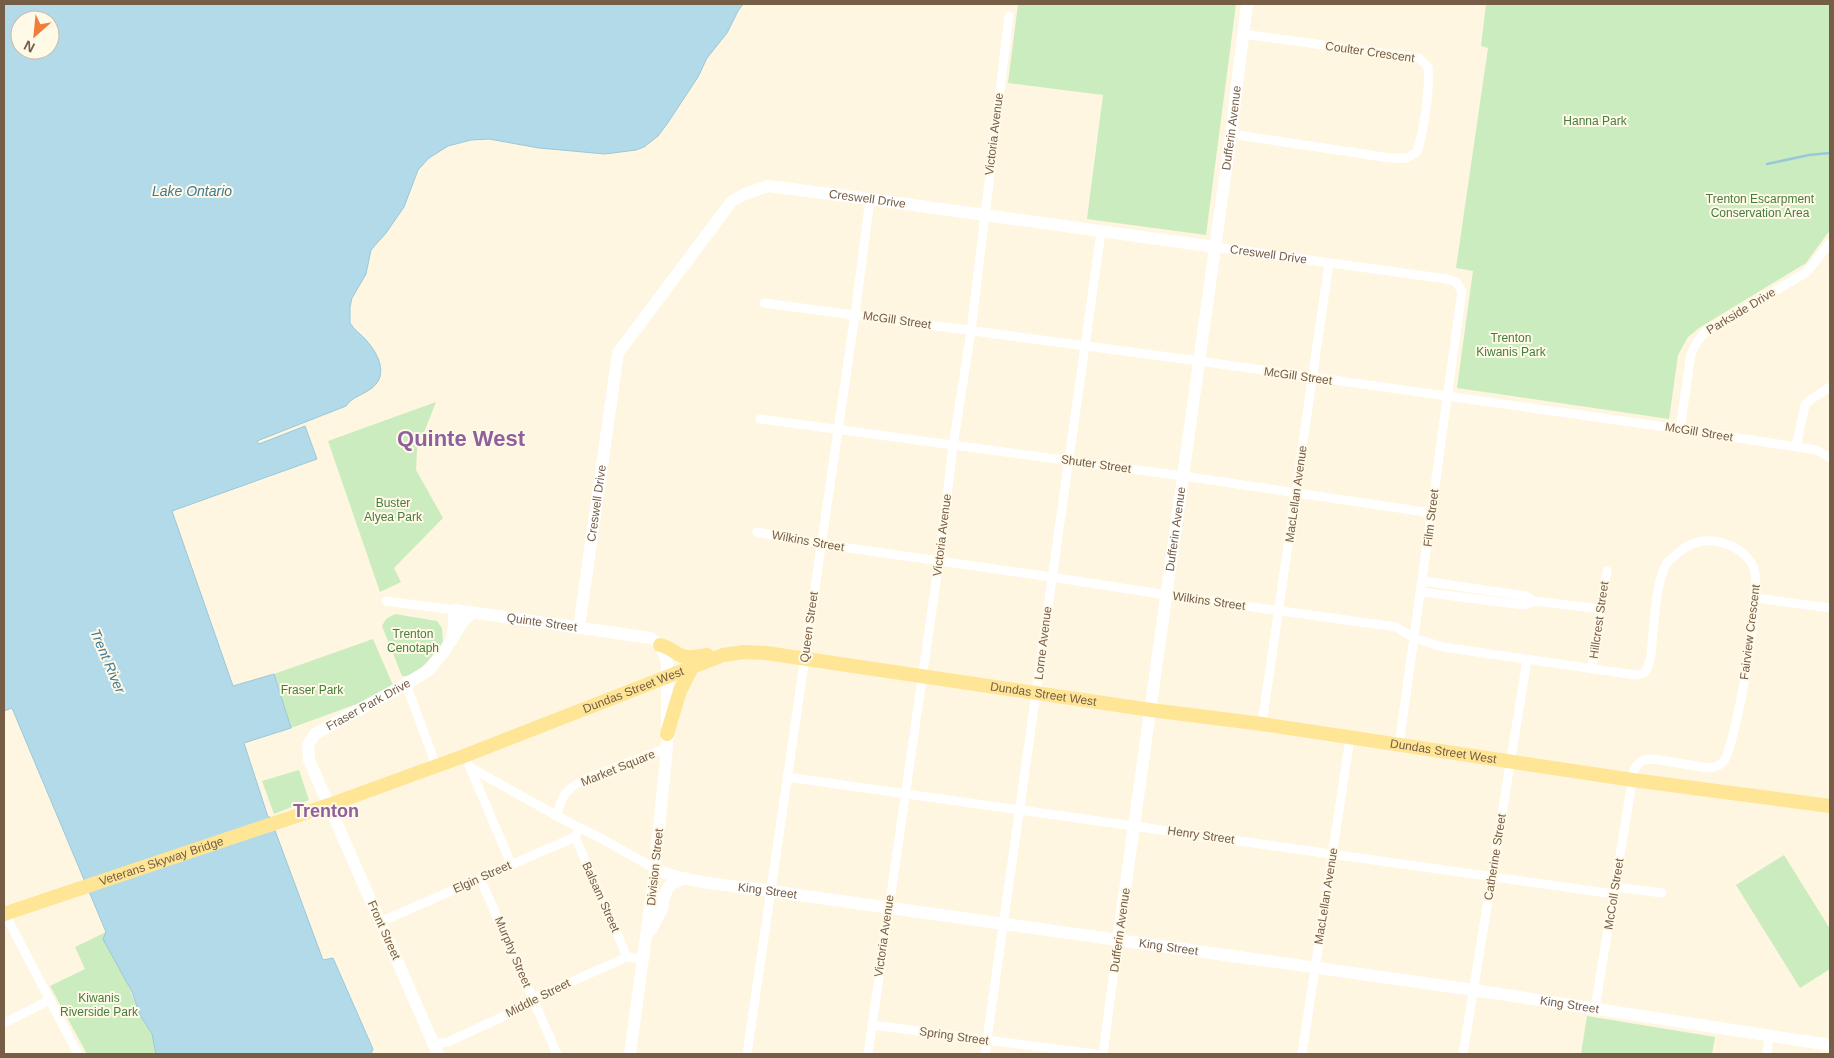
<svg xmlns="http://www.w3.org/2000/svg" width="1834" height="1058" viewBox="0 0 1834 1058" font-family="Arial,sans-serif">
<style>
.green{fill:#caecbe}
.water{fill:#b3dae9;stroke:#99c8db;fill-rule:evenodd}
.lines{fill:none;stroke-linecap:round;stroke-linejoin:round}
.stream{stroke:#99c8db;stroke-width:2.5}
.street{stroke:#fff;stroke-width:9}
.secondary{stroke:#fff;stroke-width:12}
.primary{stroke:#ffe696;stroke-width:14}
.labels{text-anchor:middle;dominant-baseline:central;stroke-width:4;stroke-linejoin:round;paint-order:stroke}
.street-label{font-size:12px;fill:#765d45;stroke:#fff9e8}
.park-label{font-size:12px;fill:#477d3c;stroke:#fff9e8}
.water-label{font-size:14px;font-style:italic;fill:#407a94;stroke:#fff9e8}
.district-label{font-size:18px;font-weight:bold;fill:#8f609b;stroke:#fff9e8}
.town-label{font-size:22px;font-weight:bold;fill:#8f609b;stroke:#fff9e8}
</style>
<rect width="100%" height="100%" fill="#fef6e0"/>
<path class="green" d="M1018,4H1236L1206,235L1087,219L1103,95L1008,83Z
M1486,4H1830V230L1806,263L1699,328L1688,337L1678,355L1669,419L1457,388L1473,271L1456,268L1488,48L1481,46Z
M436,402L417,450L416,470L443,518L394,568L401,582L380,592L328,441Z
M395,614L437,621L442,628L443,643C433,654 418,678 402,676L382,626L386,619Z
M373,639L395,690L291,728L274,674Z
M299,770L309,800L274,814L262,781Z
M1784,855L1830,929V969L1800,988L1736,885Z
M106,932L140,1015L152,1035L156,1054H87L50,986L85,969L75,947Z
M1587,1016L1715,1037L1712,1054H1581Z"/>
<path class="water" d="M4,4H743L738,11L727,33L707,58L698,77L667,124L658,136L644,147L636,150L605,154L539,148L489,139L471,140L448,146L429,158L418,170L404,207L386,233L371,250L366,274L352,298L350,307V323C354,330 361,334 366,340C378,353 389,375 372,388C363,395 352,397 346,406L257,441L259,444L305,426L317,459L172,511L233,686L274,674L291,728L244,743L268,817H270L323,960L333,958L373,1049L371,1054H156L152,1034L140,1015L132,992L103,939L106,932L12,708L4,711ZM20,20H50V50H20Z"/>
<g class="lines">
<path class="stream" d="M1767,164L1809,155L1830,153"/>
<g class="street">
<path d="M1231,134L1390,158H1407L1417,152C1424,129 1430,91 1428,67L1419,58L1243,34"/>
<path id="s1" d="M1215,247L1447,279L1456,282L1462,291L1399,745"/>
<path d="M764,303L1199,361L1680,429L1817,450L1830,458"/>
<path d="M760,419L1183,476L1432,513"/>
<path d="M1680,429L1691,354L1697,342L1705,332L1807,272L1830,243"/>
<path d="M1796,447L1805,405L1810,400L1830,387"/>
<path d="M757,532L821,544L1051,577L1167,595L1396,627L1414,638L1443,647L1635,675L1644,673C1651,665 1651,654 1652,644C1654,624 1656,579 1667,563C1670,559 1675,556 1678,553C1688,544 1700,540 1713,541C1729,543 1746,551 1753,566C1764,588 1737,736 1725,759C1722,765 1716,767 1709,768L1653,759C1643,759 1639,761 1634,770L1595,1008"/>
<path d="M1423,581L1526,596L1534,601"/>
<path d="M1421,592L1524,605L1534,601L1601,609"/>
<path d="M1756,598L1830,608"/>
<path d="M386,601L455,610"/>
<path d="M1592,668L1607,571"/>
<path d="M406,684L436,765"/>
<path d="M1262,724L1329,263"/>
<path d="M469,765L511,864"/>
<path d="M471,768L570,823L593,834L656,869"/>
<path d="M787,777L1614,894"/>
<path d="M556,816C564,792 563,792 585,779L667,748"/>
<path d="M575,837L627,957"/>
<path d="M480,878L557,1054"/>
<path d="M1615,887L1662,893"/>
<path d="M4,912L78,1054"/>
<path d="M380,922L575,837L580,828"/>
<path d="M4,1023L50,1000"/>
<path d="M872,1025L1095,1054"/>
<path d="M434,1044L448,1042L534,1002L537,997L627,957L643,959"/>
<path d="M747,1054L855,314L870,199"/>
<path d="M868,1054L939,561L953,446L971,331L1009,16"/>
<path d="M985,1054L1101,232"/>
<path d="M1103,1054L1118,940"/>
<path d="M1302,1054L1350,738"/>
<path d="M1463,1054L1527,660"/>
<path d="M1767,1054L1769,1035"/>
</g>
<g class="secondary">
<path id="s2" d="M579,627L618,353L732,201L745,194L768,186L870,199L1215,247"/>
<path id="s3" d="M452,640L455,610L651,638C661,643 664,652 667,663V748L654,877L630,1054"/>
<path id="s4" d="M656,869C684,883 737,886 770,891L1474,990L1830,1045"/>
<path d="M651,930L662,909L664,897L668,888L671,884L684,878"/>
<path id="s5" d="M1118,940L1231,134L1247,4"/>
<path id="s6" d="M438,1054L309,760L308,745L315,734L406,684L429,670L443,653L462,623L472,613"/>
</g>
<g class="primary">
<path d="M660,645C670,647 673,652 682,656C691,659 699,656 707,655"/>
<path d="M667,734L680,691L692,667"/>
<path id="s7" d="M4,914L329,805L464,756L723,655L744,652L766,653L1151,710L1262,724L1633,780L1830,806"/>
</g>
</g>
<g class="labels">
<g class="street-label">
<text transform="translate(1370 52) rotate(8)">Coulter Crescent</text>
<text stroke="none"><textPath href="#s5" startOffset="820">Dufferin Avenue</textPath></text>
<text transform="translate(994 134) rotate(-83)">Victoria Avenue</text>
<text stroke="none"><textPath href="#s2" startOffset="606">Creswell Drive</textPath></text>
<text stroke="none"><textPath href="#s1" startOffset="54">Creswell Drive</textPath></text>
<text transform="translate(1741 311) rotate(-31)">Parkside Drive</text>
<text transform="translate(897 320) rotate(8)">McGill Street</text>
<text transform="translate(1298 376) rotate(8)">McGill Street</text>
<text transform="translate(1699 432) rotate(9)">McGill Street</text>
<text transform="translate(1096 464) rotate(8)">Shuter Street</text>
<text transform="translate(1296 494) rotate(-82)">MacLellan Avenue</text>
<text stroke="none"><textPath href="#s2" startOffset="125">Creswell Drive</textPath></text>
<text transform="translate(1431 518) rotate(-83)">Film Street</text>
<text stroke="none"><textPath href="#s5" startOffset="415">Dufferin Avenue</textPath></text>
<text transform="translate(942 535) rotate(-83)">Victoria Avenue</text>
<text transform="translate(808 541) rotate(10)">Wilkins Street</text>
<text transform="translate(1209 601) rotate(8)">Wilkins Street</text>
<text transform="translate(1599 620) rotate(-82)">Hillcrest Street</text>
<text stroke="none"><textPath href="#s3" startOffset="118">Quinte Street</textPath></text>
<text transform="translate(809 627) rotate(-82)">Queen Street</text>
<text transform="translate(1750 632) rotate(-83)">Fairview Crescent</text>
<text transform="translate(1043 643) rotate(-83)">Lorne Avenue</text>
<text stroke="none"><textPath href="#s7" startOffset="668">Dundas Street West</textPath></text>
<text stroke="none"><textPath href="#s7" startOffset="1088">Dundas Street West</textPath></text>
<text stroke="none"><textPath href="#s6" startOffset="410">Fraser Park Drive</textPath></text>
<text stroke="none"><textPath href="#s7" startOffset="1492">Dundas Street West</textPath></text>
<text transform="translate(618 768) rotate(-22)">Market Square</text>
<text transform="translate(1201 835) rotate(8)">Henry Street</text>
<text transform="translate(1495 857) rotate(-81)">Catherine Street</text>
<text stroke="none"><textPath href="#s7" startOffset="166">Veterans Skyway Bridge</textPath></text>
<text transform="translate(655 867) rotate(-84)">Division Street</text>
<text transform="translate(482 877) rotate(-24)">Elgin Street</text>
<text stroke="none"><textPath href="#s4" startOffset="114">King Street</textPath></text>
<text transform="translate(1614 894) rotate(-81)">McColl Street</text>
<text transform="translate(1326 896) rotate(-81)">MacLellan Avenue</text>
<text transform="translate(601 897) rotate(66)">Balsam Street</text>
<text transform="translate(384 930) rotate(66)">Front Street</text>
<text transform="translate(1120 930) rotate(-82)">Dufferin Avenue</text>
<text transform="translate(884 936) rotate(-82)">Victoria Avenue</text>
<text stroke="none"><textPath href="#s4" startOffset="519">King Street</textPath></text>
<text transform="translate(513 952) rotate(67)">Murphy Street</text>
<text transform="translate(538 998) rotate(-27)">Middle Street</text>
<text stroke="none"><textPath href="#s4" startOffset="924">King Street</textPath></text>
<text transform="translate(954 1036) rotate(8)">Spring Street</text>
</g>
<g class="park-label">
<text x="1595" y="121">Hanna Park</text>
<text x="1760" y="199">Trenton Escarpment<tspan x="1760" dy="14">Conservation Area</tspan></text>
<text x="1511" y="338">Trenton<tspan x="1511" dy="14">Kiwanis Park</tspan></text>
<text x="393" y="503">Buster<tspan x="393" dy="14">Alyea Park</tspan></text>
<text x="413" y="634">Trenton<tspan x="413" dy="14">Cenotaph</tspan></text>
<text x="312" y="690">Fraser Park</text>
<text x="99" y="998">Kiwanis<tspan x="99" dy="14">Riverside Park</tspan></text>
</g>
<g class="water-label">
<text x="192" y="191">Lake Ontario</text>
<text transform="translate(108 661) rotate(67)">Trent River</text>
</g>
<g class="district-label">
<text x="326" y="811">Trenton</text>
</g>
<g class="town-label">
<text x="461" y="438">Quinte West</text>
</g>
</g>
<rect width="1834" height="1058" fill="none" stroke="#765d45" stroke-width="10"/>
<g transform="translate(35 35) rotate(207)"><circle r="24" fill="#fff9e8" stroke="#c8bba7"/>
<path d="M0-4L9 19L0 12L-9 19Z" fill="#f27d3b"/>
<text y="-8" font-size="14" font-weight="bold" text-anchor="middle" fill="#765d45">N</text>
</g>
</svg>
